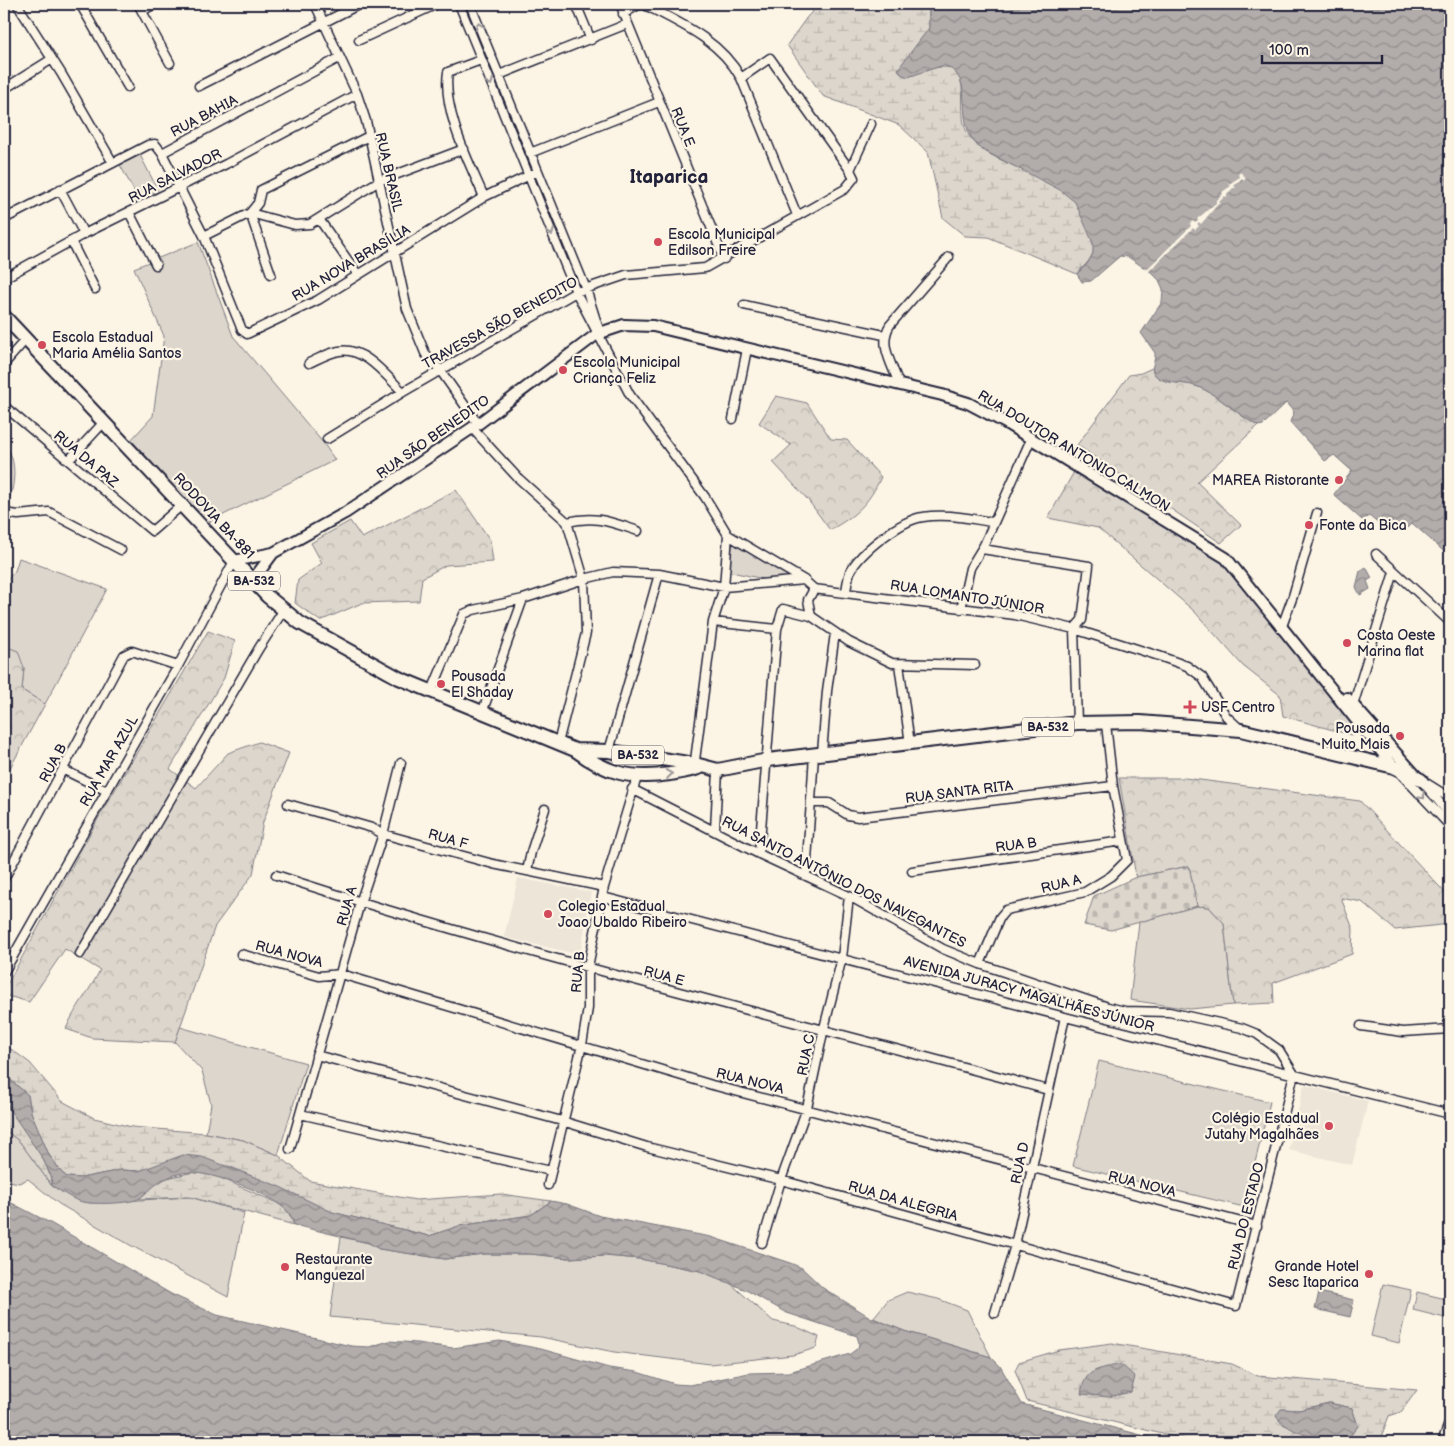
<svg xmlns="http://www.w3.org/2000/svg" width="1454" height="1446" viewBox="0 0 1454 1446" font-family="'Balsamiq Sans',sans-serif">
<style>
.built{fill:#ece5d8}
.green{fill:#dcd6cc;stroke:#7f7c84}
.forest{fill:url(#forest-crowns);stroke:#7f7c84}
.wetland{fill:url(#wetland-marsh);stroke:#7f7c84}
.cemetery{fill:url(#cemetery-stones);stroke:#7f7c84}
.water{fill:url(#water-waves);stroke:#78757e}
.pier{fill:#fcf5e5}
.lines{fill:none;stroke-linecap:round;stroke-linejoin:round}
.minor-casing{stroke:#22223b;stroke-width:11}
.tertiary-casing{stroke:#22223b;stroke-width:14}
.primary-casing{stroke:#22223b;stroke-width:16}
.minor{stroke:#fcf5e5;stroke-width:8}
.tertiary{stroke:#fcf5e5;stroke-width:10}
.primary{stroke:#fcf5e5;stroke-width:12}
.oneway{stroke:#9a9698}
.poi-dot{fill:#d1495b;stroke:#fcf5e5;stroke-width:2}
.labels{text-anchor:middle;dominant-baseline:central;stroke-width:4.5;stroke-linejoin:round;paint-order:stroke}
.shield{fill:#fcf5e5;stroke:#63616e;stroke-width:1}
.shield-label{font-size:12px;font-weight:bold;fill:#22223b}
.street-label{font-size:14px;fill:#22223b;stroke:#fcf5e5}
.poi-label{font-size:14px;fill:#22223b;stroke:#fcf5e5;text-anchor:start}
.district-label{font-size:19px;font-weight:bold;fill:#22223b;stroke:#fcf5e5}
</style>
<defs>
<pattern id="forest-crowns" width="20" height="18" patternUnits="userSpaceOnUse" patternTransform="scale(1.25)"><rect width="20" height="18" fill="#dcd6cc"/><path d="M2 6a3 3 0 1 1 6 0M12 15a3 3 0 1 1 6 0" fill="none" stroke="#bcb7b0"/></pattern>
<pattern id="wetland-marsh" width="20" height="14" patternUnits="userSpaceOnUse" patternTransform="scale(1.25)"><rect width="20" height="14" fill="#dcd6cc"/><path d="M1 5h8M5 5V1M11 12h8M15 12V8" fill="none" stroke="#bcb7b0"/></pattern>
<pattern id="cemetery-stones" width="16" height="16" patternUnits="userSpaceOnUse" patternTransform="scale(1.25)"><rect width="16" height="16" fill="#dcd6cc"/><path d="M2 7V4a2 2 0 0 1 4 0v3zM10 15v-3a2 2 0 0 1 4 0v3z" fill="#bcb7b0"/></pattern>
<pattern id="water-waves" width="16" height="10" patternUnits="userSpaceOnUse" patternTransform="scale(1.25)"><rect width="16" height="10" fill="#b2adab"/><path d="M0 5q4-4 8 0t8 0" fill="none" stroke="#908c8c"/></pattern>
</defs>
<rect width="100%" height="100%" fill="#fcf5e5"/>
<filter id="ink" filterUnits="userSpaceOnUse"><feTurbulence type="fractalNoise" baseFrequency=".02" numOctaves="2"/><feDisplacementMap in="SourceGraphic" scale="10" xChannelSelector="R" yChannelSelector="G"/><feConvolveMatrix kernelMatrix="1 2 1 2 8 2 1 2 1" color-interpolation-filters="sRGB"/></filter>
<g filter="url(#ink)">
<path class="built" d="M518,878L591,892L580,955L504,937Z
M1304,1085L1368,1101L1352,1165L1289,1150Z"/>
<path class="green" d="M140,155L158,190L139,200L120,165Z
M198,242L233,336L324,444L335,460L207,523L131,440L153,416L164,336L134,268Z
M4,448H7C18,462 15,494 4,508Z
M733,542L795,578L773,581L727,571Z
M19,558L107,589L45,704L22,690L24,668L10,648L4,653V583L15,571Z
M579,750L684,767L636,781Z
M1197,906L1209,907L1224,923L1233,1005L1190,1009L1130,1000L1139,922Z
M180,1027L306,1063L278,1155L243,1140L206,1133L211,1104L202,1071L175,1042Z
M1099,1061L1270,1102L1244,1207L1073,1166Z
M4,1129L20,1142L52,1186L90,1203L190,1197L244,1213L228,1297L130,1245L59,1204L28,1179L19,1183L4,1180Z
M341,1237L369,1243L379,1249L445,1259L483,1254H530L569,1258L605,1256L640,1259L700,1271L730,1283L773,1321L795,1326L819,1337L816,1348L793,1355L710,1364L614,1352L541,1337L330,1317Z
M1383,1284L1411,1290L1399,1343L1371,1336Z
M907,1292L938,1299L967,1310L991,1357L904,1331L873,1318L888,1300Z
M1417,1292L1450,1300L1449,1319L1413,1310Z"/>
<path class="forest" d="M1152,368C1157,386 1182,381 1196,386C1215,392 1239,416 1258,426L1197,482L1241,525L1221,543L1077,445L1129,375L1141,373Z
M776,396L807,403L831,439L847,440L881,477C869,504 855,516 830,530L808,500L773,462L791,445L759,423Z
M1075,470L1219,558L1358,728L1351,735L1283,716L1280,695L1243,666L1194,611L1098,528L1048,518Z
M456,490L490,540L493,562L446,565L422,578L419,601L362,603L320,621L295,603L298,580L322,563L311,543L350,521L362,538Z
M208,631L235,641L224,678L170,769L196,788L228,753L259,742L289,753L263,822L253,874L215,926L175,1042L92,1038L66,1029C75,1007 90,991 100,970L65,949L29,1002L4,995V990L99,817Z
M10,648L18,651L24,668L22,690L45,704L4,779V653Z
M1119,778H1185L1360,801L1450,898V924L1395,930L1362,902L1341,898L1353,929L1352,954L1273,983L1274,1003L1233,1005L1224,923L1209,907L1197,906L1189,866L1136,877Z"/>
<path class="wetland" d="M820,4H929V28L921,41L934,68C976,58 956,110 966,130C969,136 977,147 983,150C1007,166 1059,181 1076,203C1081,211 1084,219 1087,227C1090,235 1095,245 1093,253C1090,262 1082,267 1077,274L988,237L965,236L943,218L928,152L899,125L823,96L787,45L807,17Z
M4,1044L30,1063L62,1101L94,1118L132,1127L206,1133L243,1140L278,1155L310,1181L416,1200L501,1194L551,1201L531,1215L459,1226L429,1236L332,1212L229,1166L152,1167L139,1171L121,1170L81,1178L67,1177L62,1173L49,1155L31,1112L28,1095L4,1074Z
M4,1101C20,1125 49,1158 52,1186L20,1142L4,1129Z
M193,1172L216,1176L273,1201C285,1207 290,1213 294,1225L190,1197L139,1199L159,1180Z
M1112,1343L1232,1364L1258,1376L1417,1390L1401,1412L1389,1416L1379,1442H1345L1358,1426L1352,1408L1329,1403L1299,1410L1282,1409L1276,1416L1282,1424L1331,1442H1195L1027,1401L1015,1370L1019,1362L1059,1350Z"/>
<path class="cemetery" d="M1189,866L1197,906L1111,930L1084,925L1094,896L1136,877Z"/>
<path class="water" d="M929,4H1450V557L1412,523L1404,531L1399,527L1394,532L1380,525L1369,516L1362,520L1335,496L1334,494L1352,471L1334,455L1325,461L1290,422L1294,412L1286,403L1263,425L1258,426C1239,416 1215,392 1196,386C1184,382 1164,385 1155,375C1149,368 1156,361 1155,353L1141,333L1162,302L1163,289L1159,280L1151,272L1128,257L1120,256L1091,281L1082,282L1077,274L1088,263L1093,253V243L1075,202L1060,190L981,149C949,121 980,80 944,65L908,77L901,74L898,69L929,28Z
M1366,567L1372,578L1367,581L1370,589L1360,595L1356,587L1360,571Z
M4,1074L28,1095L31,1112L49,1155L62,1173L67,1177L81,1178L121,1170L139,1171L183,1155L202,1157L278,1186L332,1212L429,1236L459,1226L531,1215L551,1201L567,1204L600,1216L711,1237L790,1263L802,1268L823,1288L870,1317L904,1331L991,1357L1000,1366L1022,1404L1168,1442H4V1199L52,1224L171,1294L217,1315L351,1346L369,1347L389,1341L417,1343L453,1348L500,1341L541,1349L609,1368L637,1372L675,1384L690,1385L749,1373L789,1372L850,1354L858,1348L859,1343L857,1336L787,1313L746,1290L700,1271L640,1259L605,1256L569,1258L530,1254H483L445,1259L379,1249L369,1243L294,1225C292,1217 289,1211 282,1206C264,1191 205,1169 182,1173C163,1177 154,1186 140,1198C132,1204 89,1205 79,1201C70,1198 61,1191 52,1186L51,1176L43,1159L4,1101Z
M1319,1292L1354,1300L1350,1317L1315,1309Z
M1121,1364L1135,1377L1131,1392L1108,1397L1081,1394C1085,1367 1099,1370 1121,1364Z
M1329,1403L1352,1408L1358,1426L1345,1442C1323,1442 1290,1434 1276,1416L1281,1409L1299,1410Z"/>
<path class="pier" d="M1240,172L1246,178L1244,180L1242,178L1234,186L1236,188H1233L1227,194V197L1225,196L1219,202L1221,204H1218L1201,224L1199,222L1197,224L1199,226L1195,230L1193,228L1148,272L1145,271L1191,226L1190,224L1193,221L1195,223L1198,221L1197,219L1208,210L1207,208H1210L1216,203V199L1217,200L1223,194L1222,192L1231,186L1229,184L1240,177L1238,175Z"/>
<g class="lines">
<g class="minor-casing">
<path id="minor" d="M17,4L61,73L113,163
M80,4L128,87
M138,4L170,63
M315,4L357,94L366,121L407,309L425,353L440,370L478,424
M459,4L576,292L630,395L705,497L728,535L724,587L713,622L694,768
M470,4L586,289L601,336
M576,4L591,40
M620,4L724,259
M643,4C680,23 720,40 741,78L797,215
M142,11L155,4
M623,14L640,4
M359,40L437,4
M481,60L448,72C442,110 469,162 484,197
M499,75L627,24
M741,78L770,58L850,170
M199,86L360,4
M4,89L52,59
M162,153L204,236L242,330L247,334L318,300L484,197L536,172
M530,153L659,102
M60,189L84,234
M129,212L156,265
M4,219L148,145L155,144L162,153L339,58
M319,219L358,275
M204,236L250,213L295,225L310,224L379,181L464,149
M71,241L95,289
M271,274L250,213L258,203L261,190L367,137
M4,278L84,234L226,164L357,94
M744,305L884,335
M309,363C318,359 328,353 339,351C364,346 387,377 403,392
M4,364L26,339
M899,384C892,364 878,344 890,325L949,257
M4,406L152,531L183,504
M733,419L747,349
M472,428L517,477L567,522L584,579L586,633L558,743
M327,439L403,392L576,292L626,275L705,268L845,189L854,178L850,170L871,124
M69,460L104,422
M4,513L18,515L49,512L121,550
M567,522C596,515 611,522 638,531
M728,535L804,580L814,589L1015,615L1074,629L1159,656L1187,666L1202,677L1226,716L1240,729
M982,549L1089,566L1082,620L1074,629L1077,723
M1376,554L1450,622
M846,591C847,585 848,578 850,572C860,552 901,520 923,517C946,513 970,519 993,522
M961,609L970,568L984,545L1031,439
M811,616L808,600L814,589
M713,622L777,629
M1281,629L1293,596L1317,513
M899,664L910,744
M431,693L464,614L473,610L523,599L584,579L613,572L659,574L724,587L804,580
M1352,709L1394,572
M482,713L523,599
M609,751L659,574
M822,753L827,691L835,633
M64,770L107,791
M1401,774L1450,826
M1421,780L1450,815
M1426,783L1450,798
M811,803H829L848,815L858,817L1113,786
M288,804L372,828L383,834L493,864L604,887
M715,830L718,770
M759,854L777,629L783,609L811,616L849,642L892,663L975,665
M527,871L531,852L545,809
M912,871L1123,841
M276,875C530,958 790,1019 1048,1090
M806,876L814,755
M4,879L124,655L132,651L178,666
M603,897L1065,1017L1450,1114
M80,954L259,648L283,611
M241,954L319,976L341,974L712,1085L1257,1226
M980,964L1000,917L1006,910L1085,892L1111,876L1127,860L1113,786L1106,724
M4,972L178,666L234,561
M1361,1026L1403,1032L1450,1029
M316,1055L562,1121L647,1147L781,1180L1236,1306L1294,1074L1279,1050L1257,1034L1242,1028L1169,1012L1125,1011L1108,1007L980,964L943,949L849,896L759,854L632,789
M300,1114L551,1171
M290,1149L360,903L383,834L401,763
M548,1185L582,1045L588,1008V967L604,887L637,777
M762,1243L781,1180L807,1108L824,1028L842,958L849,896
M995,1313L1015,1245L1065,1017
M1442,1442L1450,1421"/>
</g>
<g class="tertiary-casing">
<path id="tertiary" d="M234,561L273,553L345,513L478,424L597,334L624,325L653,326L942,395L968,403L1004,422L1226,558L1394,767
M253,580L273,553
M1347,698L1417,777"/>
</g>
<g class="primary-casing">
<path id="primary" d="M4,316L267,596L300,623L399,678L575,750C606,773 631,780 670,774C681,772 691,771 701,767
M575,750L609,751L695,764L718,770L768,760L1077,723L1140,722L1241,730L1394,767L1421,780"/>
</g>
<use href="#minor" class="minor"/>
<use href="#tertiary" class="tertiary"/>
<use href="#primary" class="primary"/>
</g>
<defs><path id="oneway-chevron" d="M-2-3.5L2.5 0L-2 3.5" fill="none" stroke-width="1.6" stroke-linecap="round" stroke-linejoin="round" transform="scale(1.25)"/></defs>
<g class="oneway">
<use href="#oneway-chevron" transform="translate(479 26) rotate(-112)"/>
<use href="#oneway-chevron" transform="translate(490 82) rotate(68)"/>
<use href="#oneway-chevron" transform="translate(551 232) rotate(68)"/>
<use href="#oneway-chevron" transform="translate(669 774) rotate(-9)"/>
<use href="#oneway-chevron" transform="translate(1422 796) rotate(47)"/>
</g>
</g>
<g class="poi-dot">
<circle cx="658" cy="242" r="5"/>
<circle cx="42" cy="345" r="5"/>
<circle cx="563" cy="370" r="5"/>
<circle cx="1339" cy="480" r="5"/>
<circle cx="1309" cy="525" r="5"/>
<circle cx="1347" cy="643" r="5"/>
<circle cx="441" cy="684" r="5"/>
<path d="M1187.5 699.5h5v5h5v5h-5v5h-5v-5h-5v-5h5z"/>
<circle cx="1400" cy="736" r="5"/>
<circle cx="548" cy="914" r="5"/>
<circle cx="1329" cy="1126" r="5"/>
<circle cx="285" cy="1267" r="5"/>
<circle cx="1369" cy="1274" r="5"/>
</g>
<g class="labels">
<g class="shield">
<rect x="228" y="571.5" width="52" height="19" rx="4"/>
<rect x="1022" y="717.5" width="52" height="19" rx="4"/>
<rect x="612" y="745.5" width="52" height="19" rx="4"/>
</g>
<g class="shield-label">
<text x="254" y="581">BA-532</text>
<text x="1048" y="727">BA-532</text>
<text x="638" y="755">BA-532</text>
</g>
<g class="street-label">
<text transform="translate(204 116) rotate(-28)">RUA BAHIA</text>
<text transform="translate(683 127) rotate(68)">RUA E</text>
<text transform="translate(389 172) rotate(77)">RUA BRASIL</text>
<text transform="translate(175 176) rotate(-27)">RUA SALVADOR</text>
<text transform="translate(351 263) rotate(-31)">RUA NOVA BRASÍLIA</text>
<text transform="translate(500 323) rotate(-29)">TRAVESSA SÃO BENEDITO</text>
<text transform="translate(433 437) rotate(-35)">RUA SÃO BENEDITO</text>
<text transform="translate(1074 451) rotate(31)">RUA DOUTOR ANTONIO CALMON</text>
<text transform="translate(86 459) rotate(40)">RUA DA PAZ</text>
<text transform="translate(214 516) rotate(47)">RODOVIA BA-881</text>
<text transform="translate(967 597) rotate(9)">RUA LOMANTO JÚNIOR</text>
<text transform="translate(109 761) rotate(-60)">RUA MAR AZUL</text>
<text transform="translate(53 763) rotate(-62)">RUA B</text>
<text transform="translate(959 792) rotate(-7)">RUA SANTA RITA</text>
<text transform="translate(448 839) rotate(16)">RUA F</text>
<text transform="translate(1016 845) rotate(-8)">RUA B</text>
<text transform="translate(844 882) rotate(27)">RUA SANTO ANTÔNIO DOS NAVEGANTES</text>
<text transform="translate(1061 884) rotate(-14)">RUA A</text>
<text transform="translate(347 906) rotate(-74)">RUA A</text>
<text transform="translate(289 954) rotate(15)">RUA NOVA</text>
<text transform="translate(578 972) rotate(-85)">RUA B</text>
<text transform="translate(664 976) rotate(15)">RUA E</text>
<text transform="translate(1029 994) rotate(15)">AVENIDA JURACY MAGALHÃES JÚNIOR</text>
<text transform="translate(806 1055) rotate(-79)">RUA C</text>
<text transform="translate(750 1081) rotate(14)">RUA NOVA</text>
<text transform="translate(1020 1163) rotate(-78)">RUA D</text>
<text transform="translate(1142 1184) rotate(14)">RUA NOVA</text>
<text transform="translate(903 1201) rotate(16)">RUA DA ALEGRIA</text>
<text transform="translate(1246 1216) rotate(-76)">RUA DO ESTADO</text>
</g>
<g class="poi-label">
<text x="668" y="234">Escola Municipal<tspan x="668" dy="16">Edilson Freire</tspan></text>
<text x="52" y="337">Escola Estadual<tspan x="52" dy="16">Maria Amélia Santos</tspan></text>
<text x="573" y="362">Escola Municipal<tspan x="573" dy="16">Criança Feliz</tspan></text>
<text x="1329" y="480" text-anchor="end">MAREA Ristorante</text>
<text x="1319" y="525">Fonte da Bica</text>
<text x="1357" y="635">Costa Oeste<tspan x="1357" dy="16">Marina flat</tspan></text>
<text x="451" y="676">Pousada<tspan x="451" dy="16">El Shaday</tspan></text>
<text x="1201" y="707">USF Centro</text>
<text x="1390" y="728" text-anchor="end">Pousada<tspan x="1390" dy="16">Muito Mais</tspan></text>
<text x="558" y="906">Colegio Estadual<tspan x="558" dy="16">Joao Ubaldo Ribeiro</tspan></text>
<text x="1319" y="1118" text-anchor="end">Colégio Estadual<tspan x="1319" dy="16">Jutahy Magalhães</tspan></text>
<text x="295" y="1259">Restaurante<tspan x="295" dy="16">Manguezal</tspan></text>
<text x="1359" y="1266" text-anchor="end">Grande Hotel<tspan x="1359" dy="16">Sesc Itaparica</tspan></text>
</g>
<g class="district-label">
<text x="669" y="177">Itaparica</text>
</g>
</g>
<rect width="1454" height="1446" fill="none" stroke="#fcf5e5" stroke-width="20"/>
<rect x="10" y="10" width="1434" height="1426" fill="none" stroke="#22223b" stroke-width="2" filter="url(#ink)"/>
<path d="M1262 55v8h120v-8" fill="none" stroke="#22223b" stroke-width="2.5"/>
<text x="1269" y="55" font-size="15" fill="#22223b" stroke="#fcf5e5" stroke-width="4" paint-order="stroke">100 m</text>
</svg>
